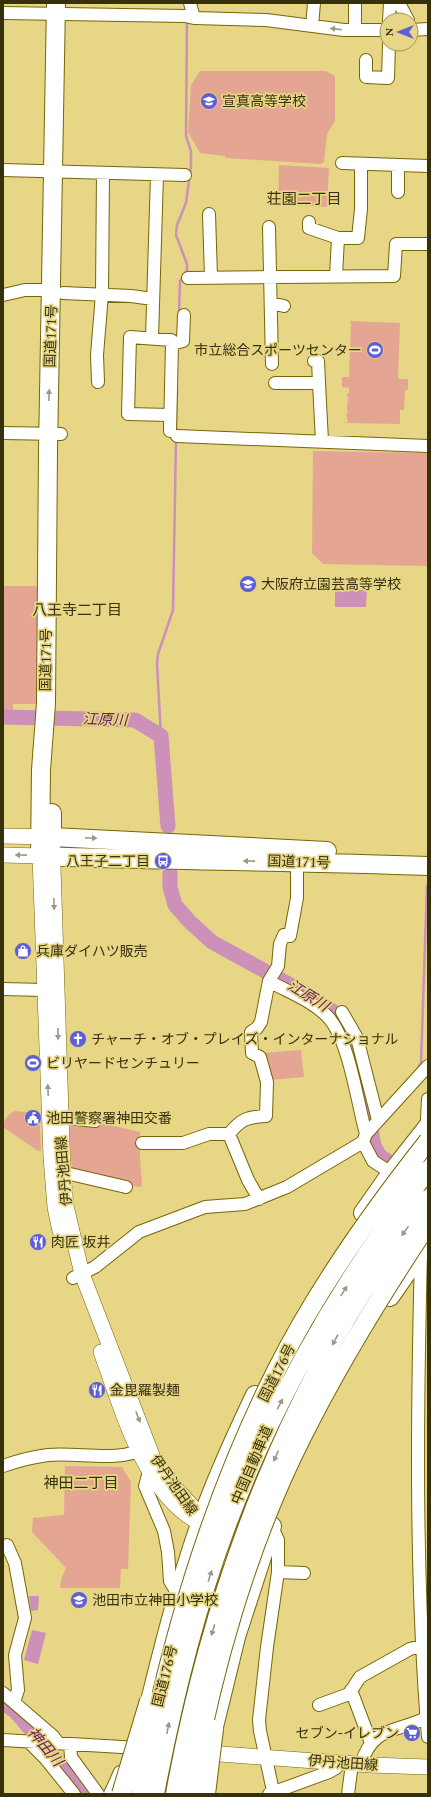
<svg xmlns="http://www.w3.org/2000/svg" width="431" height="1797" viewBox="0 0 431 1797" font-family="Spectral,'Noto Sans JP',serif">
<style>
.green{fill:#e4a693}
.water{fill:#cc90b9}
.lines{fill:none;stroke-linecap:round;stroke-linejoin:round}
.stream{stroke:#cc90b9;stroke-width:2.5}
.river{stroke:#cc90b9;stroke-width:15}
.minor-casing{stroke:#766606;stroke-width:14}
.major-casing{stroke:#766606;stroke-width:16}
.highway-casing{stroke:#766606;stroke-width:20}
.minor{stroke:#fff;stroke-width:12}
.major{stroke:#fff;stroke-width:15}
.highway{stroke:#fff;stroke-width:18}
.highway-bridge-casing{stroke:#766606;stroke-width:20;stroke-linecap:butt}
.highway-bridge{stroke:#fff;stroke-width:18}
.oneway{fill:#9a9886}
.labels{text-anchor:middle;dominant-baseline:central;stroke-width:3.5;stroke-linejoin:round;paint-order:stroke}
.poi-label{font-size:14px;fill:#36300d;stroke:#e6d685;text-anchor:start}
.street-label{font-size:14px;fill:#36300d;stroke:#e6d685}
.neighbourhood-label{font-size:15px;fill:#36300d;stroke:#e6d685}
.water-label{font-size:15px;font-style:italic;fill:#641e54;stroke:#e6d685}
</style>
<rect width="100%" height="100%" fill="#e6d685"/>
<path class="green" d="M200,71H326L335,76V121L327,134L324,162L321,164L225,158V156L200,153L188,132L191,85Z
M279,165L329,168L327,207L278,204Z
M350,321L400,323L398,379H408V390H405L404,410H400V424L345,423L348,421L346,414L348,413C345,408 350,400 347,393H349V388L342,387V377H349L351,323Z
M313,451L428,453V566L323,564L312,553Z
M3,586H37V704H13V711H3Z
M301,1050L304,1077L270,1080L264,1053Z
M15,1111L27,1112V1126L40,1125L41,1151H38L3,1127C3,1121 9,1113 15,1111Z
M72,1121L97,1122L140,1132V1159L142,1186L138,1187L72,1171L69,1133Z
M65,1466L122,1467L131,1482L128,1569H121L120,1588H60L61,1580L66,1568L32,1532L33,1518L64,1515Z"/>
<path class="water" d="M335,590H367L366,607H335Z
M29,1596H39L38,1610L31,1611Z
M32,1630L46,1633L38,1664L24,1660Z"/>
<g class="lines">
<path class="stream" d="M179,315L180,281L187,270V264L176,235L177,225L186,203L191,166V151L186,136L187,19
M176,433L177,386
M161,736L157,664L158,654L173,610L176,438
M418,1068L421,1062L427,886"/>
<path class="river" d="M3,717L135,720L161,736L168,826
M170,873V887L175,905L190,922L212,942L305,993L337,1014L349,1036L369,1118L374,1146L380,1156L390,1163
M3,1703L15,1711L77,1783L84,1794"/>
<g class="minor-casing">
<path id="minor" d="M190,3L194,18
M400,5L408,20
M3,13L185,16L194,18L266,20L344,30H387
M389,20L390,3
M312,26L314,3
M355,30V3
M411,30L428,29
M366,60V77L388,78L389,44
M342,163L428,166
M3,170L185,175
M398,192V165
M209,214L211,277
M309,222V228L338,238
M269,227L272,364
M336,276L338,238H358L361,209V164
M188,278L394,276L396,244H428
M63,293L131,296L153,299
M3,295L25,290H52
M271,303L284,306
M152,338L157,175
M172,344L183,341L184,315
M314,361H318L319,383
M98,382L97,355L102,294L103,173
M275,383H319L322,441
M170,431L172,344L171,340L130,337L128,414L170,415
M3,433L61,434
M177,436L428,446
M269,981C288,992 311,1000 327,1016C349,1038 357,1102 366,1134
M3,989L44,990
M342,1012L357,1038L378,1120
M60,1117L95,1121
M229,1134C241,1119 247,1117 266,1116L267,1082L260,1057L252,1053L251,1032L257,1028L261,1022L269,981L278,966L280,944L284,935L290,936L297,898V862
M363,1142L373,1161L391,1173
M142,1143H183L209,1134H229L248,1180L259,1199
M63,1174H70L126,1187
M424,1179L428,1099
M421,1253C417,1414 415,1577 428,1737
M73,1278L95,1267L139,1232L205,1207L245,1204L287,1187L363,1142L366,1134L428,1066
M3,1466C17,1461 32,1457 48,1455C80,1452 117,1463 146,1448
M149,1472L145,1486L164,1531L168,1552L170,1581L178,1594
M272,1527L278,1540V1572L267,1647L259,1720L260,1731L273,1791
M7,1545L15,1563L25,1618L15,1655L18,1690L14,1702
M278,1572L304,1573
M351,1690L371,1743
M3,1693L53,1736L58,1743
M319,1705L349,1694L360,1677L410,1649L421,1646
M3,1740L139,1748
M28,1741L45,1758L74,1794
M70,1744L71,1757L98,1794
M361,1764C373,1725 397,1733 428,1717
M110,1794L120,1772
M269,1794L329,1772L336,1768L338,1763
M348,1794L352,1764"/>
</g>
<g class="major-casing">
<path id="major" d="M3,836L52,837L63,1174L66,1206L82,1274L153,1458L166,1478L192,1506L200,1523L240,1572
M3,855L40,856L51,1157L55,1207L60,1231
M101,1352C122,1408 144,1495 200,1523
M152,1749L370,1765L428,1767"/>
</g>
<g class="highway-casing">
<path id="highway" d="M56,3L48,450L46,703L41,770L40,856C169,861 299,861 428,866
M52,813V837L327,851
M363,1213L391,1173L428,1126
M390,1297L428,1242
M146,1717C162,1652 178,1587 200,1524C215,1480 235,1437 255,1395
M210,1743L236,1637L272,1526"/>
</g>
<use href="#minor" class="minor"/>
<use href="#major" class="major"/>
<use href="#highway" class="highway"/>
<g class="highway-bridge-casing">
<path id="highway-bridge" d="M121,1794L149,1701
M140,1794C169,1646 208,1507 276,1371C317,1289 371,1213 428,1141
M155,1794C172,1705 193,1616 225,1530C273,1400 343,1279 428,1170
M175,1794C214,1580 293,1372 428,1199
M190,1794C211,1674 247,1546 302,1437C339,1363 382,1293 428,1224
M206,1794L214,1729"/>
</g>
<use href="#highway-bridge" class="highway-bridge"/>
</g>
<defs><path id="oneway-solid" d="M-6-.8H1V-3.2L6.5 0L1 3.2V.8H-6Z"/></defs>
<g class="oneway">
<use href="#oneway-solid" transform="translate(336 29) rotate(-173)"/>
<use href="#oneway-solid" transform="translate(49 395) rotate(-89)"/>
<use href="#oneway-solid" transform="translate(91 838) rotate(2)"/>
<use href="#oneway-solid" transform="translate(21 855) rotate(-179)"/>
<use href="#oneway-solid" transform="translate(249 861) rotate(-179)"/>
<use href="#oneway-solid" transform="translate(54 904) rotate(89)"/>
<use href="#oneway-solid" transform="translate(58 1034) rotate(89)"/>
<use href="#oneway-solid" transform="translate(48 1090) rotate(-92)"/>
<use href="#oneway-solid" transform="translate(405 1231) rotate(126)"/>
<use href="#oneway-solid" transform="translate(344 1291) rotate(-58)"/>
<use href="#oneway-solid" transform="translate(335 1340) rotate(119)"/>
<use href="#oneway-solid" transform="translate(280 1404) rotate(-64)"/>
<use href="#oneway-solid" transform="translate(138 1417) rotate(69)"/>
<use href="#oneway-solid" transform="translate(276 1456) rotate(114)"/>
<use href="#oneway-solid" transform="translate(210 1576) rotate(-72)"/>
<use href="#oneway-solid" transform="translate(213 1630) rotate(106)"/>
<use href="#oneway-solid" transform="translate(168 1728) rotate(-79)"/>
</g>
<defs>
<g id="school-disc" transform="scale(0.9)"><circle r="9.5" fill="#5e5fd7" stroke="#e6d685"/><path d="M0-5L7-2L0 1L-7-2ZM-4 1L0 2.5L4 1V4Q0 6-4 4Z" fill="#fff"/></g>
<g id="stadium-disc" transform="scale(0.9)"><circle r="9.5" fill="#5e5fd7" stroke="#e6d685"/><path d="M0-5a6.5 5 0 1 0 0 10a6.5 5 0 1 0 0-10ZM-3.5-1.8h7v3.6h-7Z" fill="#fff"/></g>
<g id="bus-disc" transform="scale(0.9)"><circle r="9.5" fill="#5e5fd7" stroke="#e6d685"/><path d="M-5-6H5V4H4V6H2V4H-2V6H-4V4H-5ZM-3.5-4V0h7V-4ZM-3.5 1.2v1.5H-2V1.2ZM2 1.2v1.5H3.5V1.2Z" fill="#fff"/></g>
<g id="shop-disc" transform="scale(0.9)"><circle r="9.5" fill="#5e5fd7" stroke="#e6d685"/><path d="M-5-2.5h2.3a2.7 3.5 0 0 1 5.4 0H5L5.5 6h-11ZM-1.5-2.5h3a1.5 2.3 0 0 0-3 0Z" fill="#fff"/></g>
<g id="church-disc" transform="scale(0.9)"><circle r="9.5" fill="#5e5fd7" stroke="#e6d685"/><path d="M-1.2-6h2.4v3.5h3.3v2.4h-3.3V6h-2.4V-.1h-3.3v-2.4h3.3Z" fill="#fff"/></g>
<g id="civic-disc" transform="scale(0.9)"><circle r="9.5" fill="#5e5fd7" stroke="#e6d685"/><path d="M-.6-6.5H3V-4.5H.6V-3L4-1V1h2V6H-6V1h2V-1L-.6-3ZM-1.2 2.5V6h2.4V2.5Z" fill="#fff"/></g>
<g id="restaurant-disc" transform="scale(0.9)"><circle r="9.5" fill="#5e5fd7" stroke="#e6d685"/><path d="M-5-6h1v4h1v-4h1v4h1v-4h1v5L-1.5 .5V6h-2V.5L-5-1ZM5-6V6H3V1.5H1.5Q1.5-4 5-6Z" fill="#fff"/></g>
<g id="supermarket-disc" transform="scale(0.9)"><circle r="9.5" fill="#5e5fd7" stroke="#e6d685"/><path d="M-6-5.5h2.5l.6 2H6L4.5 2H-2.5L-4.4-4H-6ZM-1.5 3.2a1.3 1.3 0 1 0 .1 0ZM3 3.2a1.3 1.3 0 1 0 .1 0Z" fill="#fff"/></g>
</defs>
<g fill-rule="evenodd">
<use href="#school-disc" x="209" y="101"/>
<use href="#stadium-disc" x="375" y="350"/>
<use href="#school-disc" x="248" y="584"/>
<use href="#bus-disc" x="163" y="861"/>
<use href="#shop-disc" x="23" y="951"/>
<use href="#church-disc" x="78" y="1039"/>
<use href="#stadium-disc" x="33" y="1063"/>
<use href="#civic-disc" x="33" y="1118"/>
<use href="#restaurant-disc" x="38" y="1242"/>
<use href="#restaurant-disc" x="97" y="1390"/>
<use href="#school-disc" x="79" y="1600"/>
<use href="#supermarket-disc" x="412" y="1733"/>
</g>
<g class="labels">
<g class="poi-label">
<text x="222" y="101">宣真高等学校</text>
<text x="362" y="350" text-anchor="end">市立総合スポーツセンター</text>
<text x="261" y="584">大阪府立園芸高等学校</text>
<text x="150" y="861" text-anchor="end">八王子二丁目</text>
<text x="36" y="951">兵庫ダイハツ販売</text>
<text x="91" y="1039">チャーチ・オブ・プレイズ・インターナショナル</text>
<text x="46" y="1063">ビリヤードセンチュリー</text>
<text x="46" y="1118">池田警察署神田交番</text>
<text x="51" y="1242">肉匠 坂井</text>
<text x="110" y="1390">金毘羅製麺</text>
<text x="92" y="1600">池田市立神田小学校</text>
<text x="399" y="1733" text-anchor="end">セブン-イレブン</text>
</g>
<g class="street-label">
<text transform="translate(51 336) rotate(-88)">国道171号</text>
<text transform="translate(46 660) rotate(-89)">国道171号</text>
<text transform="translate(299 862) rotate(2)">国道171号</text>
<text transform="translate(64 1171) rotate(-95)">伊丹池田線</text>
<text transform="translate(277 1373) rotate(-63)">国道176号</text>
<text transform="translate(252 1465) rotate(-67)">中国自動車道</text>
<text transform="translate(174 1485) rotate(55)">伊丹池田線</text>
<text transform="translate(165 1676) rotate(-76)">国道176号</text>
<text transform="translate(343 1763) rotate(4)">伊丹池田線</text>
</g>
<g class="neighbourhood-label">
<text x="304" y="199">荘園二丁目</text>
<text x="77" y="610">八王寺二丁目</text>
<text x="81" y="1483">神田二丁目</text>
</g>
<g class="water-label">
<text transform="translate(105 720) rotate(2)">江原川</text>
<text transform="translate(308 996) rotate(32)">江原川</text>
<text transform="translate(45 1747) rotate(50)">神田川</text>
</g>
</g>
<rect width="431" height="1797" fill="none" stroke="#36300d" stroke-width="8"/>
<g transform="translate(399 32) rotate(270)"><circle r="19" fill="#e6d685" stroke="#a09455"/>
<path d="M0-3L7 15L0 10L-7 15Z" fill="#5e5fd7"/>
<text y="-6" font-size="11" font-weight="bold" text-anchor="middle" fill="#36300d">N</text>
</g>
</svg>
